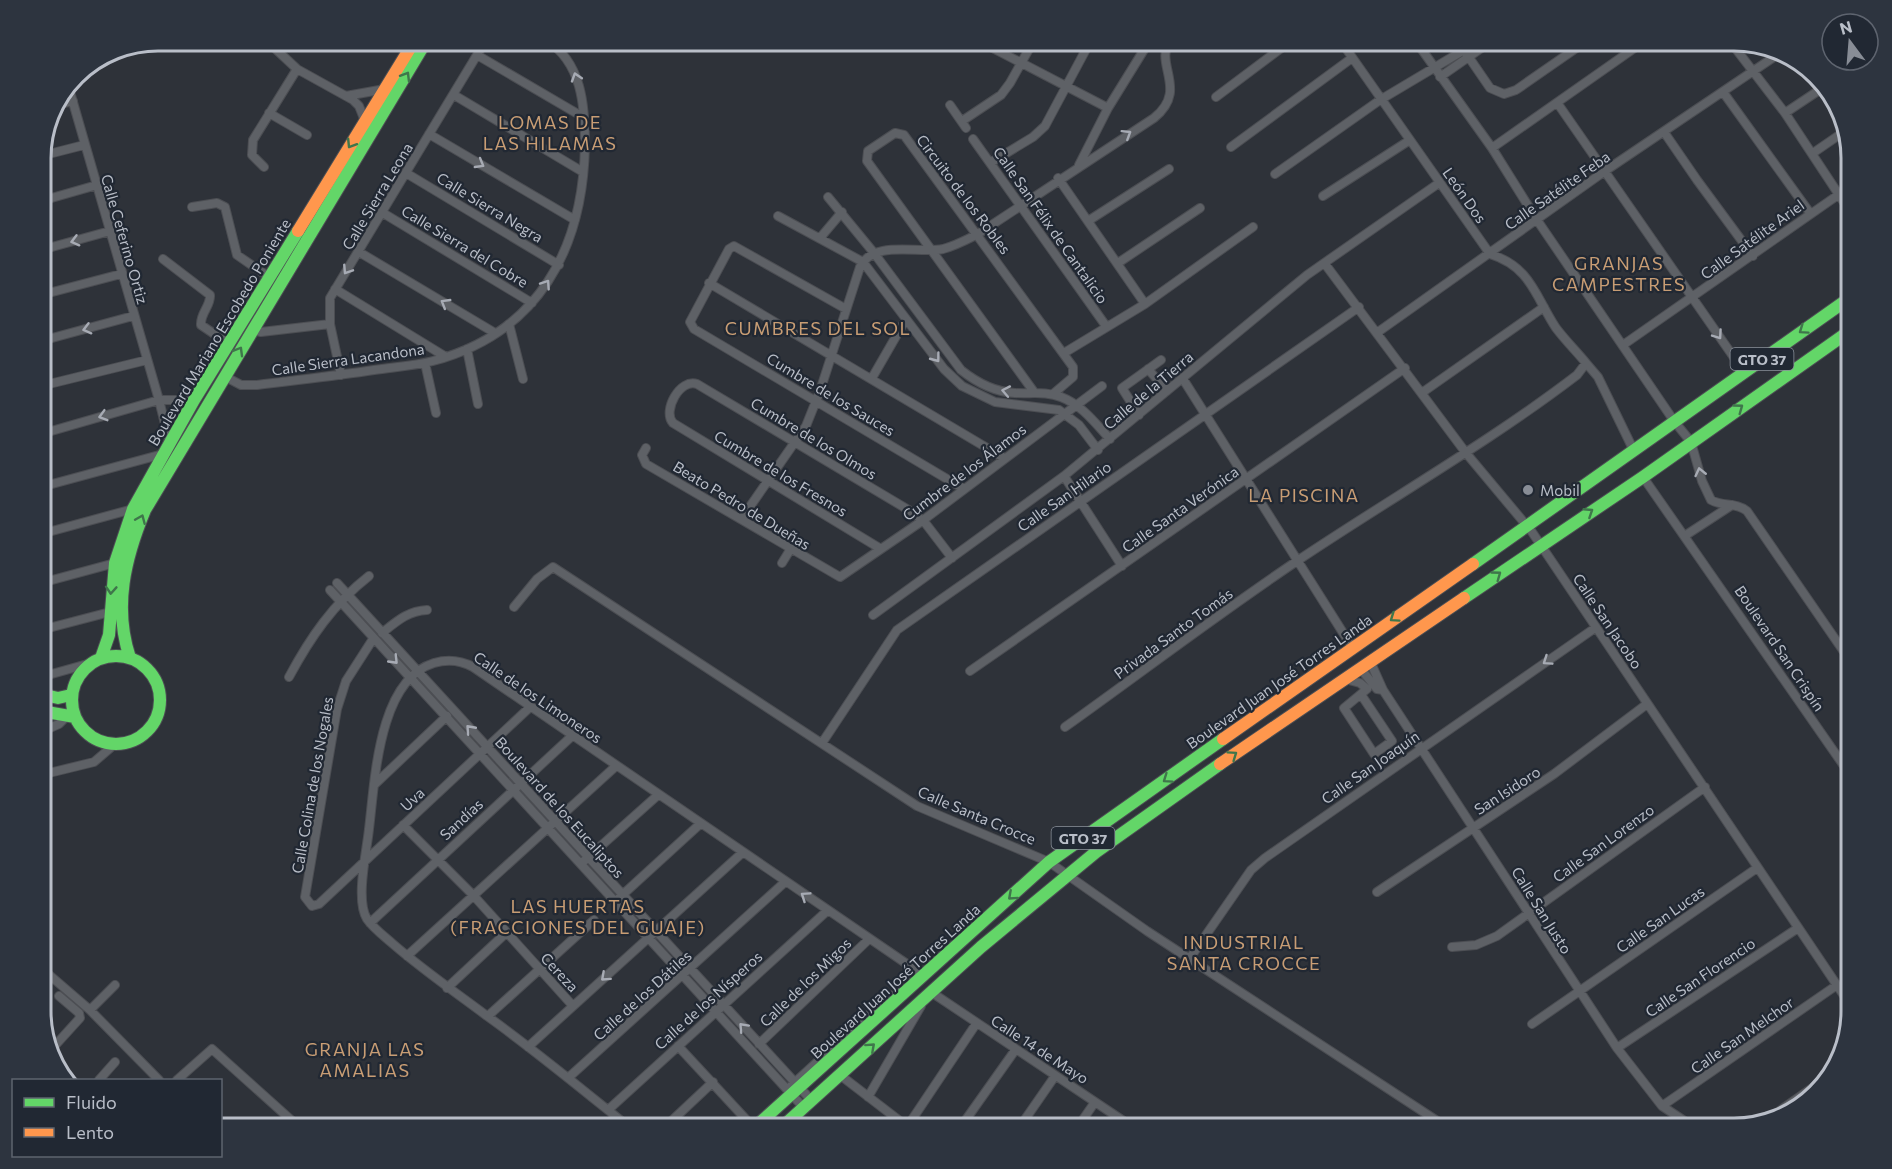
<svg xmlns="http://www.w3.org/2000/svg" width="1892" height="1169" viewBox="0 0 1892 1169" font-family="Commissioner,sans-serif">
<style>
.lines{fill:none;stroke-linecap:round;stroke-linejoin:round}
.street-casing{stroke:#4c4e53;stroke-width:10}
.fast-casing{stroke:#4c4e53;stroke-width:14}
.slow-casing{stroke:#4c4e53;stroke-width:14}
.street{stroke:#5e6166;stroke-width:8}
.fast{stroke:#63d668;stroke-width:12}
.slow{stroke:#ff974d;stroke-width:12}
.oneway{stroke:#3f764b}
.oneway2{stroke:#a7abb4}
.poi-dot{fill:#888d96;stroke:#212833;stroke-width:2}
.labels{text-anchor:middle;dominant-baseline:central;stroke-width:4.5;stroke-linejoin:round;paint-order:stroke}
.shield{fill:#212833;stroke:#8b919b;stroke-width:1.5}
.shield-label{font-size:14px;font-weight:bold;fill:#b9bec8}
.street-label{font-size:15px;fill:#b9bec8;stroke:#212833}
.poi-label{font-size:15px;fill:#b9bec8;stroke:#212833;text-anchor:start}
.quarter-label{font-size:18px;letter-spacing:1.5px;fill:#c89d74;stroke:#212833}
.rim{fill:none;stroke:#b9bec8;stroke-width:3}
</style>
<rect width="100%" height="100%" fill="#2e3239"/>
<g class="lines">
<g class="street-casing">
<path id="street" d="M266,40L297,69L353,100L359,106L365,121
M1415,40L1492,148L1537,220L1674,421L1691,442L1702,481L1711,500C1723,507 1736,502 1747,511L1851,662
M1457,40L1490,88L1504,94L1516,90L1588,40
M1729,40L1785,113L1851,213
M987,45L1108,108
M477,55L583,117
M1440,77L1493,40
M68,85L159,400L170,444
M1723,92L1810,213
M454,95L583,172
M346,96L385,89
M1216,97L1292,40
M1558,104L1744,372
M54,105L73,101
M950,105L966,128
M269,113L307,135
M1785,113L1824,87
M962,121L1001,95L1010,83L1034,40
M1664,132L1697,180L1753,256
M429,134L575,220
M973,139L1106,326
M1231,147L1352,58
M1492,148L1646,40
M1813,153L1845,131
M41,156L84,145
M990,163L1033,137L1045,126L1091,40
M1079,165L1108,108L1150,40
M264,167L252,155L253,140L297,69
M406,173L559,265
M1275,174L1380,100L1464,50
M1058,178L1145,304
M1323,196L1410,140
M828,197L874,253L961,370C976,382 994,392 1015,393C1031,394 1046,391 1061,397C1082,405 1095,423 1110,439
M41,201L97,185
M192,207L217,203L225,207L237,255L269,277
M383,213L532,303
M778,216L863,262L944,369L962,386L995,402L1059,410L1079,425L1098,450
M1088,221L1169,169
M820,238L842,212
M41,250L110,231
M359,252L495,333
M163,259L210,295C211,306 200,313 201,325L229,344
M1118,263L1200,208
M1325,264L1466,453L1532,532L1851,1006
M709,283L1004,458
M335,289L446,357
M41,295L121,274
M846,309L734,246L729,249L690,322L694,329L964,489
M509,324L523,379
M252,330L261,332L330,324
M1378,332L1605,171L1780,53
M41,341L133,316
M1623,345L1851,186
M467,349L478,404
M1064,353L1145,304L1253,227
M425,363L436,413
M1586,363L1598,377L1633,449
M1148,369L1167,391
M341,375L330,324V298L486,40
M224,376L241,385H257C296,380 335,376 374,370C394,367 414,366 433,361C538,333 583,250 585,145C585,106 582,62 546,40
M872,378L906,319
M1183,379L1352,647
M41,386L147,360
M1034,392L867,161L868,151L895,133L904,135L1073,367V377L1053,394
M1423,392L1544,307
M1139,415L1122,388L1161,360
M41,434L159,400H194
M646,448L642,455L646,464L840,577L922,521L1102,386
M1064,476L1122,566
M1643,477L1851,776
M41,487L163,454
M742,518L806,426L820,391L860,267C874,239 918,254 943,249C955,246 966,240 978,234L1154,118C1190,89 1152,63 1171,40
M41,534L133,509
M1686,535L1732,505
M881,549L673,423C662,411 680,378 697,384L912,512L926,524L952,558
M782,563L790,550
M41,583L115,563
M337,583L812,1101
M330,590L804,1108
M514,607L537,579L553,567L917,806L1049,862L1147,931L1448,1128
M873,615L1064,476L1307,275L1439,183
M41,630L110,612
M382,633C397,621 408,611 427,610
M373,639L346,681L337,709L305,897L312,906L319,904L529,708
M1370,661L1383,690L1617,1048L1662,1106L1695,1128
M1360,668L1377,689L1383,690
M970,671L1405,368
M41,677L91,663
M289,677C310,638 333,604 369,576
M1345,679L1360,683L1367,689L1344,708L1374,754L1392,741L1362,696
M1065,727C1142,672 1218,614 1297,561C1391,498 1488,443 1577,375L1586,363C1577,352 1565,340 1556,328C1535,296 1531,267 1490,254L1340,40
M41,732L59,724L66,717
M822,743L897,630L1359,307
M41,775L94,762L115,744
M375,784L447,716
M41,816L43,813
M403,825L473,895L573,1006
M584,861L658,795
M1377,892L1554,774L1647,704
M619,898L700,824
M370,923L572,736
M1452,947L1476,945L1497,936L1705,787
M407,956L616,766
M1190,958L1251,870L1265,858L1595,628
M47,973L90,1010L159,1080
M447,988L506,933
M931,992L1134,1128
M90,1010L115,985
M488,1016L594,920
M1532,1024L1757,868
M759,1044L868,940
M678,1046L754,1128
M528,1047L742,853
M1617,1048L1798,928
M50,1051L80,1018L79,1013L59,996
M840,1075L909,1128
M568,1078L785,882
M99,1080L115,1062
M177,1080L212,1049L300,1128
M791,1086L888,997L901,992
M868,1097L921,1006
M1662,1106L1837,985
M608,1110L827,911
M1768,1119L1832,1074
M907,1127L976,1024
M630,1128C583,1090 536,1051 487,1016C455,992 423,970 393,944C384,936 373,928 367,919C355,900 367,850 369,829C375,781 378,680 434,663C448,659 460,660 473,667L923,975
M664,1128L713,1082
M960,1128L1016,1049
M1019,1128L1055,1076
M1077,1128L1095,1102"/>
</g>
<g class="fast-casing">
<path id="fast" d="M1473,564L1851,297
M1464,598L1643,477L1851,330
M72 700a44 44 0 1 1 88 0a44 44 0 1 1-88 0Z
M101,658L109,635L115,563L133,509L194,400L298,231
M130,658C113,607 125,558 145,510L427,40
M41,694L58,698L71,695
M41,711L75,717
M754,1128L1049,862L1223,739
M781,1128L981,947L1096,852L1220,764"/>
</g>
<g class="slow-casing">
<path id="slow" d="M298,231L415,40
M1223,739L1473,564
M1220,764L1464,598"/>
</g>
<use href="#street" class="street"/>
<use href="#fast" class="fast"/>
<use href="#slow" class="slow"/>
</g>
<defs><path id="oneway-chevron" d="M-2-3.5L2.5 0L-2 3.5" fill="none" stroke-width="1.6" stroke-linecap="round" stroke-linejoin="round" transform="scale(1.5)"/></defs>
<g class="oneway">
<use href="#oneway-chevron" transform="translate(406 76) rotate(-59)"/>
<use href="#oneway-chevron" transform="translate(351 144) rotate(122)"/>
<use href="#oneway-chevron" transform="translate(1803 330) rotate(145)"/>
<use href="#oneway-chevron" transform="translate(239 351) rotate(-60)"/>
<use href="#oneway-chevron" transform="translate(1739 408) rotate(-36)"/>
<use href="#oneway-chevron" transform="translate(1589 512) rotate(-33)"/>
<use href="#oneway-chevron" transform="translate(141 519) rotate(-67)"/>
<use href="#oneway-chevron" transform="translate(1497 575) rotate(-36)"/>
<use href="#oneway-chevron" transform="translate(111 590) rotate(94)"/>
<use href="#oneway-chevron" transform="translate(1394 618) rotate(145)"/>
<use href="#oneway-chevron" transform="translate(1233 755) rotate(-35)"/>
<use href="#oneway-chevron" transform="translate(1167 779) rotate(145)"/>
<use href="#oneway-chevron" transform="translate(1012 896) rotate(138)"/>
<use href="#oneway-chevron" transform="translate(871 1047) rotate(-42)"/>
</g>
<g class="oneway2">
<use href="#oneway-chevron" transform="translate(576 77) rotate(-108)"/>
<use href="#oneway-chevron" transform="translate(1127 134) rotate(-32)"/>
<use href="#oneway-chevron" transform="translate(480 164) rotate(30)"/>
<use href="#oneway-chevron" transform="translate(75 241) rotate(165)"/>
<use href="#oneway-chevron" transform="translate(347 270) rotate(123)"/>
<use href="#oneway-chevron" transform="translate(546 284) rotate(-56)"/>
<use href="#oneway-chevron" transform="translate(445 303) rotate(-149)"/>
<use href="#oneway-chevron" transform="translate(87 329) rotate(165)"/>
<use href="#oneway-chevron" transform="translate(1718 335) rotate(55)"/>
<use href="#oneway-chevron" transform="translate(936 358) rotate(53)"/>
<use href="#oneway-chevron" transform="translate(1006 391) rotate(-169)"/>
<use href="#oneway-chevron" transform="translate(103 416) rotate(164)"/>
<use href="#oneway-chevron" transform="translate(1700 472) rotate(-103)"/>
<use href="#oneway-chevron" transform="translate(394 660) rotate(46)"/>
<use href="#oneway-chevron" transform="translate(1547 661) rotate(146)"/>
<use href="#oneway-chevron" transform="translate(470 729) rotate(-132)"/>
<use href="#oneway-chevron" transform="translate(805 896) rotate(-146)"/>
<use href="#oneway-chevron" transform="translate(605 977) rotate(138)"/>
<use href="#oneway-chevron" transform="translate(743 1027) rotate(-133)"/>
</g>
<circle class="poi-dot" cx="1528" cy="490" r="6"/>
<g class="labels">
<g class="shield">
<rect x="1730.5" y="348" width="63" height="22" rx="4.5"/>
<rect x="1051.5" y="827" width="63" height="22" rx="4.5"/>
</g>
<g class="shield-label">
<text x="1762" y="359">GTO 37</text>
<text x="1083" y="838">GTO 37</text>
</g>
<g class="street-label">
<text transform="translate(1557 190) rotate(-35)">Calle Satélite Feba</text>
<text transform="translate(964 194) rotate(53)">Circuito de los Robles</text>
<text transform="translate(1465 195) rotate(55)">León Dos</text>
<text transform="translate(377 196) rotate(-59)">Calle Sierra Leona</text>
<text transform="translate(490 207) rotate(31)">Calle Sierra Negra</text>
<text transform="translate(1051 225) rotate(55)">Calle San Félix de Cantalicio</text>
<text transform="translate(125 239) rotate(74)">Calle Ceferino Ortiz</text>
<text transform="translate(1752 239) rotate(-36)">Calle Satélite Ariel</text>
<text transform="translate(465 246) rotate(31)">Calle Sierra del Cobre</text>
<text transform="translate(219 332) rotate(-59)">Boulevard Mariano Escobedo Poniente</text>
<text transform="translate(348 359) rotate(-8)">Calle Sierra Lacandona</text>
<text transform="translate(1148 390) rotate(-40)">Calle de la Tierra</text>
<text transform="translate(831 394) rotate(31)">Cumbre de los Sauces</text>
<text transform="translate(814 438) rotate(31)">Cumbre de los Olmos</text>
<text transform="translate(964 472) rotate(-37)">Cumbre de los Álamos</text>
<text transform="translate(781 473) rotate(31)">Cumbre de los Fresnos</text>
<text transform="translate(1064 496) rotate(-35)">Calle San Hilario</text>
<text transform="translate(742 505) rotate(31)">Beato Pedro de Dueñas</text>
<text transform="translate(1180 509) rotate(-35)">Calle Santa Verónica</text>
<text transform="translate(1608 621) rotate(56)">Calle San Jacobo</text>
<text transform="translate(1173 633) rotate(-36)">Privada Santo Tomás</text>
<text transform="translate(1780 648) rotate(56)">Boulevard San Crispín</text>
<text transform="translate(1279 681) rotate(-35)">Boulevard Juan José Torres Landa</text>
<text transform="translate(538 697) rotate(34)">Calle de los Limoneros</text>
<text transform="translate(1370 767) rotate(-35)">Calle San Joaquín</text>
<text transform="translate(312 785) rotate(-80)">Calle Colina de los Nogales</text>
<text transform="translate(1507 790) rotate(-33)">San Isidoro</text>
<text transform="translate(412 799) rotate(-43)">Uva</text>
<text transform="translate(560 807) rotate(48)">Boulevard de los Eucaliptos</text>
<text transform="translate(977 815) rotate(23)">Calle Santa Crocce</text>
<text transform="translate(461 819) rotate(-43)">Sandías</text>
<text transform="translate(1603 843) rotate(-36)">Calle San Lorenzo</text>
<text transform="translate(1542 910) rotate(58)">Calle San Justo</text>
<text transform="translate(1660 919) rotate(-35)">Calle San Lucas</text>
<text transform="translate(560 972) rotate(47)">Cereza</text>
<text transform="translate(1700 977) rotate(-34)">Calle San Florencio</text>
<text transform="translate(895 981) rotate(-42)">Boulevard Juan José Torres Landa</text>
<text transform="translate(805 982) rotate(-44)">Calle de los Migos</text>
<text transform="translate(642 995) rotate(-42)">Calle de los Dátiles</text>
<text transform="translate(708 1000) rotate(-42)">Calle de los Nísperos</text>
<text transform="translate(1742 1035) rotate(-35)">Calle San Melchor</text>
<text transform="translate(1040 1049) rotate(33)">Calle 14 de Mayo</text>
</g>
<g class="poi-label">
<text x="1540" y="490">Mobil</text>
</g>
<g class="quarter-label">
<text x="550" y="122">LOMAS DE<tspan x="550" dy="21">LAS HILAMAS</tspan></text>
<text x="1619" y="263">GRANJAS<tspan x="1619" dy="21">CAMPESTRES</tspan></text>
<text x="818" y="328">CUMBRES DEL SOL</text>
<text x="1304" y="495">LA PISCINA</text>
<text x="578" y="906">LAS HUERTAS<tspan x="578" dy="21">(FRACCIONES DEL GUAJE)</tspan></text>
<text x="1244" y="942">INDUSTRIAL<tspan x="1244" dy="21">SANTA CROCCE</tspan></text>
<text x="365" y="1049">GRANJA LAS<tspan x="365" dy="21">AMALIAS</tspan></text>
</g>
</g>
<path d="M0 0H1892V1169H0ZM158 51H1734A107 107 0 0 1 1841 158V1011A107 107 0 0 1 1734 1118H158A107 107 0 0 1 51 1011V158A107 107 0 0 1 158 51Z" fill="#2d343f" fill-rule="evenodd"/>
<path class="rim" d="M158 51H1734A107 107 0 0 1 1841 158V1011A107 107 0 0 1 1734 1118H158A107 107 0 0 1 51 1011V158A107 107 0 0 1 158 51Z"/>
<rect x="12" y="1079" width="210" height="78" fill="#212833" stroke="#5e646f" stroke-width="1.5"/>
<rect x="24" y="1098" width="30" height="9" fill="#63d668" stroke="#5e646f" stroke-width="1.5"/>
<text x="66" y="1109" font-size="18" fill="#b9bec8">Fluido</text>
<rect x="24" y="1128" width="30" height="9" fill="#ff974d" stroke="#5e646f" stroke-width="1.5"/>
<text x="66" y="1139" font-size="18" fill="#b9bec8">Lento</text>
<g transform="translate(1850 42) rotate(344)"><circle r="28" fill="#212833" stroke="#5e646f" stroke-width="1.5"/>
<path d="M0-4.5L10 22L0 15L-10 22Z" fill="#888d96"/>
<text y="-9" font-size="16" font-weight="bold" text-anchor="middle" fill="#b9bec8">N</text>
</g>
</svg>
